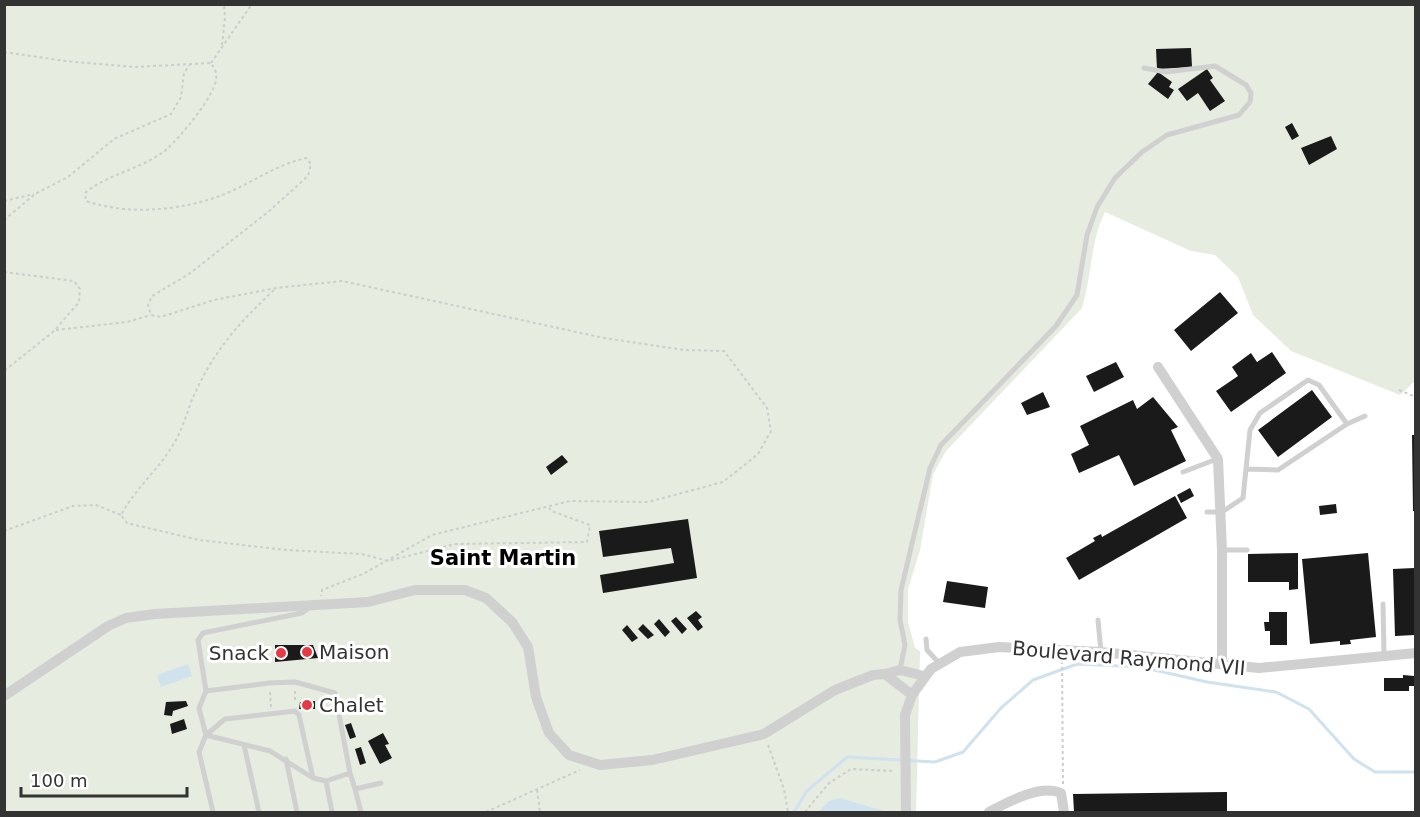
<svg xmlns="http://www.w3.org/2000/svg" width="1420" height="817" viewBox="0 0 1420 817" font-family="'DejaVu Sans',sans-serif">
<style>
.green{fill:#e6ecdf}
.water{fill:#cfe2ee}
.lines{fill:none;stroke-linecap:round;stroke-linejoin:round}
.stream{stroke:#cfe2ee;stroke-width:3}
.building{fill:#1a1a1a}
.path{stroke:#cdcdcd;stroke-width:2;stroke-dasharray:3 3;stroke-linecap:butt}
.lane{stroke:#d0d0d0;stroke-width:5}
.street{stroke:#d0d0d0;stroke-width:10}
.poi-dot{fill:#e63946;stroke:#fff;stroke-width:2}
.labels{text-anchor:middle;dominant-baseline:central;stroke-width:6;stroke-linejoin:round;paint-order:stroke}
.poi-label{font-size:20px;fill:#333;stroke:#fff;text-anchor:start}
.street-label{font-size:20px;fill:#333;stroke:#fff}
.neighbourhood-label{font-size:21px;font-weight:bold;fill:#000;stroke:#fff}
</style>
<rect width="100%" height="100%" fill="#fff"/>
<path class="green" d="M5,5H1415V381L1400,395L1291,351L1253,315L1238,277L1215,255L1191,251L1105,212C1090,242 1092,276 1082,308L946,451L933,474L920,550L908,589V622L915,648L920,651L916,812H5Z"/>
<path class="water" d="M188,664L192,676L161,687L157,675Z
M840,798L887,812H818L829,801Z"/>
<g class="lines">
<path class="stream" d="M794,812L807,791L847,757L935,762L963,752L1001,708L1033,680L1077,664L1141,667L1207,682L1276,692L1309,709L1354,759L1375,772H1416"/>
</g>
<path class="building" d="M1191,48L1192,67L1157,69L1156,49Z
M1207,69L1213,78L1210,80L1225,101L1210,111L1198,93L1187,101L1178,89Z
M1158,72L1172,82L1169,87L1174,90L1168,99L1148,84Z
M1292,123L1299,136L1292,140L1285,127Z
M1331,136L1337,149L1309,165L1301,148Z
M1220,292L1238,313L1191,351L1174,330Z
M1272,352L1286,373L1231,412L1216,391L1238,376L1232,367L1251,353L1257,362Z
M1116,362L1124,377L1094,392L1086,376Z
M1312,390L1332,417L1278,457L1258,430Z
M1043,392L1050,407L1027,415L1021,403Z
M1153,397L1178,427L1171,430L1186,461L1134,486L1119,455L1079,473L1071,454L1089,445L1080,426L1133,400L1137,409Z
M1412,435H1416V511H1413Z
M562,455L568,462L551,475L546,467Z
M1190,488L1194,496L1181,503L1177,495Z
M1175,496L1187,518L1079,580L1066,558L1095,541L1093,538L1101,534L1102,537Z
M1336,504L1337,513L1320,515L1319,506Z
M688,519L697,578L603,593L600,575L674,563L671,548L603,557L599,531Z
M1298,553V589L1289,590V582H1248V554Z
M1368,553L1376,637L1350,640L1351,644L1340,645V641L1310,644L1302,559Z
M1414,568L1415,635L1395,636L1393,569Z
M947,581L988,587L985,608L943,602Z
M696,611L702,617L698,620L703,627L698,631L687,618Z
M1269,612H1287V645H1270V631H1265L1264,622H1269Z
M676,617L687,629L682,634L671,621Z
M659,619L670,632L665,637L654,624Z
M643,624L654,635L648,639L638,629Z
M627,625L638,638L632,642L622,630Z
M275,645H313L318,658L275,662Z
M1403,675L1414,676V686H1409V691H1384V678H1403Z
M186,701L188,706L173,711L172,716L164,715L166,702Z
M315,701V709H299L300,702Z
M184,719L187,729L172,734L170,724Z
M351,723L356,737L350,739L345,725Z
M383,733L389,744L385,745L392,758L380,764L368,741Z
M361,747L366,763L360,765L355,749Z
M1227,792V812H1074L1073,794Z"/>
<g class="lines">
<path class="path" d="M222,45L225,18L224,4
M4,52L65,61L134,67L211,63C215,69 217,73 216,80C213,98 181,136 167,149C143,169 109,173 85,193L86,201C127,215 176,211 217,197C248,186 274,165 306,158L311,164L308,176L268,212L189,274L152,296L148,305L151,315L161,317L214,300L276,288L342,281L604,338L684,350L724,351L767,408L771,431L758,454L723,482L648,502L570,501L432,535L363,574L322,590L321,596
M211,63L252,4
M4,201L34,194
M4,220L35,194L68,177L114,139L171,114L181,97L184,73L191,63
M4,272L74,281L80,289L79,302L54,331L4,371
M274,290C241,321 215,349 196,391C187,409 184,428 173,445C158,470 135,489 121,515L127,523L199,540L286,550L362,554L388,561L455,544L587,542L590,525L554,512L549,508
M56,330L127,322L151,315
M1399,390L1416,397
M4,531L73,506L96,505L121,515
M1062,661L1063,784
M295,691V703
M270,692L271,707
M768,745L784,789L788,812
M537,790L540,812
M486,812L580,770
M805,812L829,783L851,769L894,771"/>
<path class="lane" d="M1248,469L1278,470L1347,424L1365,416
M1183,472L1217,459
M1207,512H1222L1243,498L1250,430L1260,413L1308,380L1319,385L1347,424
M1222,550H1247
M1383,604L1384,655
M1098,620L1101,652
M926,639L927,650L939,663
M900,669L905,645L900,620L901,590L930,468L941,445L1056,326L1077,295L1087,235L1097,207L1115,178L1142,152L1167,135L1239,115L1250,102L1251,93L1246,85L1215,66L1166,72L1144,68
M206,691L199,708L206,735L270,751L313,778L326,781L350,773L335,693L295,682L269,683L206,691L198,640L203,633L302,613L309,608
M244,745L259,812
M286,759L297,812
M350,773L355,789L381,783
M326,781L332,812
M355,789L361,812
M213,812L199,752L206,735L225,719L295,711L299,715L313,778"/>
<path class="street" d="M1158,367L1218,459L1222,550V665
M912,695L885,674L900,670L924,676
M4,696L108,626L126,618L155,614L368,602L415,590H465L486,598L512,622L528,647L536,697L549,733L569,755L600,765L652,760L764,734L835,690L873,675L885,674
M906,812L905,715L912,695L931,669L960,652L999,647L1101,652L1259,668L1416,653
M989,812C1008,802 1040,784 1061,793L1064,812"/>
</g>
<g class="poi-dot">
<circle cx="307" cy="652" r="6"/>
<circle cx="281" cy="653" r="6"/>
<circle cx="307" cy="705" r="6"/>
</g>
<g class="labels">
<g class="poi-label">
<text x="319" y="652">Maison</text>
<text x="269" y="653" text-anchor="end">Snack</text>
<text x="319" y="705">Chalet</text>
</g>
<g class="street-label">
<text transform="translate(1129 658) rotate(5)">Boulevard Raymond VII</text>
</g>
<g class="neighbourhood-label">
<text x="503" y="558">Saint Martin</text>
</g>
</g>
<rect width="1420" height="817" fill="none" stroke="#333333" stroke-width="12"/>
<path d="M21 787v9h166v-9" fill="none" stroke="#333333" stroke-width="3"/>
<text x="30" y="787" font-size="18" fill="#333333" stroke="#ffffff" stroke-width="4.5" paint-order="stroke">100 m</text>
</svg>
